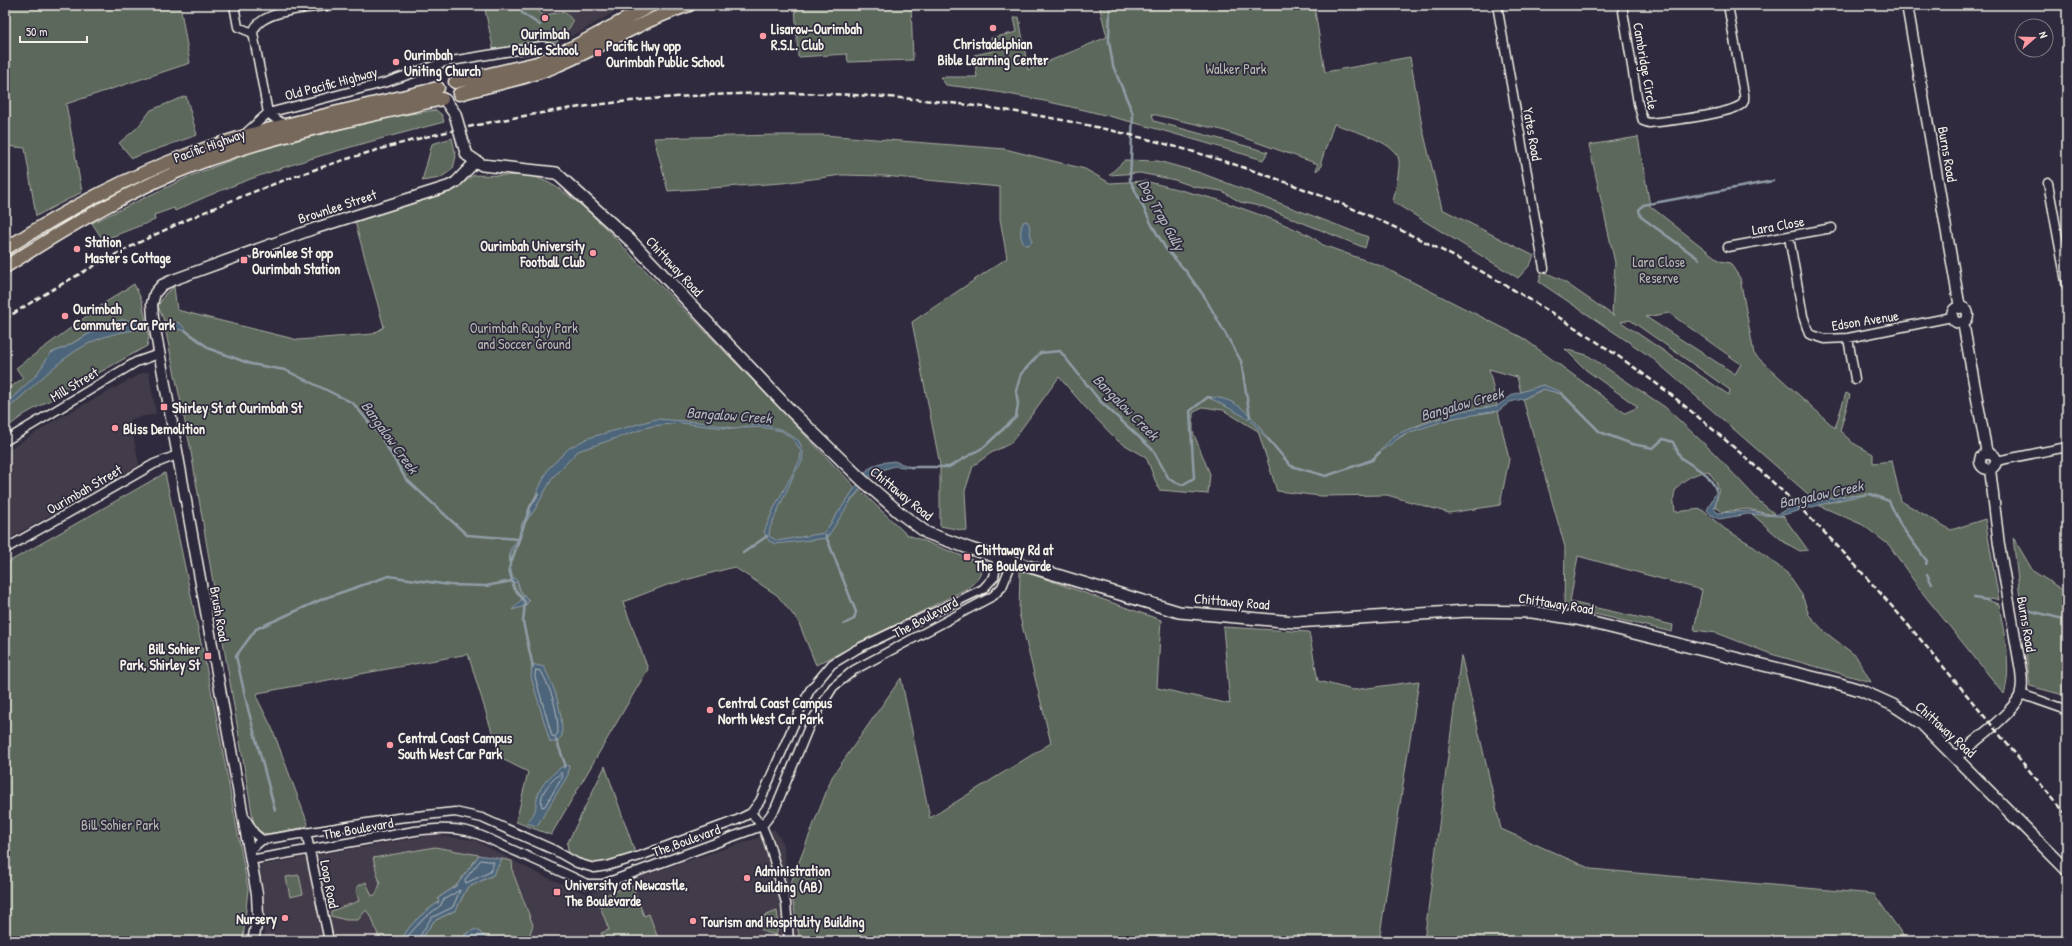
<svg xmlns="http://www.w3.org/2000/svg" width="2072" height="946" viewBox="0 0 2072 946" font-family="'Patrick Hand',sans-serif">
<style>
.built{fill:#433a48}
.green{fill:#5c675b;stroke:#a8aca2;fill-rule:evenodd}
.water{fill:#4e657a;stroke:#909da6}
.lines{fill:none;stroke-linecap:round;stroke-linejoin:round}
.shore{stroke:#b2b9bc;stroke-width:1}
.stream{stroke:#909da6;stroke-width:2.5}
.minor-casing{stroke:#f4f1e8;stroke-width:11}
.tertiary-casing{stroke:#f4f1e8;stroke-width:13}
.secondary-casing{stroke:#f4f1e8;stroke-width:14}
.primary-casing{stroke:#f4f1e8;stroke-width:15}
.minor{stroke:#2f2a3d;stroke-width:8}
.tertiary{stroke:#2f2a3d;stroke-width:10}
.secondary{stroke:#2f2a3d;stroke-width:11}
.primary{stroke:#77695c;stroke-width:12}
.rail{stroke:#f4f1e8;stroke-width:2.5;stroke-dasharray:6 3;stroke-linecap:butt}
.secondary-bridge-casing{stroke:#f4f1e8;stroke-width:14;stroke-linecap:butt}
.secondary-bridge{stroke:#2f2a3d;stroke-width:11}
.poi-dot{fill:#ff9aa2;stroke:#2f2a3d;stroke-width:1.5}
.labels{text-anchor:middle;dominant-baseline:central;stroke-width:3.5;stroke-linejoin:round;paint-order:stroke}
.poi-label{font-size:14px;font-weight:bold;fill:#f4f1e8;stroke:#2f2a3d;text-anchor:start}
.street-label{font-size:14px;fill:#f4f1e8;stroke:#2f2a3d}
.park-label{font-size:14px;fill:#b7bab0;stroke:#2f2a3d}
.water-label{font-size:15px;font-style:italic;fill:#b2b9bc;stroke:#2f2a3d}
</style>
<rect width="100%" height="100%" fill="#2f2a3d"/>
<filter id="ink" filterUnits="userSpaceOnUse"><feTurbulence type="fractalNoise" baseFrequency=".025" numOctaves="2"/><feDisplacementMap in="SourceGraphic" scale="8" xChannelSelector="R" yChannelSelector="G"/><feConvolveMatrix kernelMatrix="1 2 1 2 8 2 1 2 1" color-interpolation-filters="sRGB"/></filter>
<g filter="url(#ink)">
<path class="built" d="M484,5H626L582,31L557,42L541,43Z
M149,372L156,414L130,419L139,465L5,541V452L57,419L142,373Z
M774,829L782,841L800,941H267L264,932L255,866L432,835L474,840L541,875L587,894L760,837Z"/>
<path class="green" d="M5,5H180L190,63L66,104L82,192L36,216L25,148L5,146Z
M484,5H537L539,12L543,15L565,12L573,21L570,27L557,42L541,43L494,52Z
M795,5H911L913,60L848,62L847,54L798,57Z
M1099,5H1314L1325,72L1410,57L1422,126L1442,209L1534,256L1530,265L1518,278L1393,202C1395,191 1400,170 1399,160C1395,141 1350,130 1334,124L1321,162L1322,166L1316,171L1318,164L1222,130L1152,114L1154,121L1268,152L1263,160C1159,129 1054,97 946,85L940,77H977L974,55L993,51L991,38L1017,32L1014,18L1019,17L1028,70L1107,37Z
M186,96L197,135L132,158L119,143L137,128L151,110Z
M436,110L442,115L444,122C353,146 261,169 175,211L174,208L154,215L155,220L103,240L92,223L188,177L255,151L385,118Z
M776,135H823L1005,149L1085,169L1110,183L1145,181L1219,200L1274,220L1311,236L1323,245L1381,266L1523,338L1625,413L1638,407L1586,370L1565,349L1587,355L1665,407L1713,452L1760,502L1775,514H1769L1748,509L1722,512L1715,506C1720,488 1720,486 1708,471C1696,473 1675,482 1674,496C1673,501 1675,507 1675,512L1701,509L1725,529L1750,544L1787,573L1802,595L1809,615L1825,632L1856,656L1871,682L1771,654L1717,633L1694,630L1702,590L1578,556L1570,602L1673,625L1672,632L1564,607L1565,547L1523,399L1544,389L1561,394L1543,385L1521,393L1517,377L1489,369L1497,406C1470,410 1415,419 1397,439C1427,421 1464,415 1498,411L1509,459L1500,505L1449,513L1387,495L1321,496L1277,491L1258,431L1223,410L1203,407L1193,413V432L1210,474L1208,494L1159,490L1146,457L1118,441L1085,407L1059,377L1011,443L991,453L973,466L965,491L967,531L940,526V465L912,322L1007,258L1000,219V187L884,176L842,175L782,183L668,191L654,138Z
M1638,137L1650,206L1720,261L1730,263L1740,278L1754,354L1835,428L1846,393L1850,395L1840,431L1853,443L1873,454V463L1892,461L1901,501L1951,530L1985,519L1999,600L1992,598L1986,600L1999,604C2003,633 2013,666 2004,694L1921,591L1889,545L1863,525L1818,505L1866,494L1816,501L1651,357L1539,282L1542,271L1560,279L1614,316L1612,314L1615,263L1589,145ZM1669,313L1741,364L1735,374L1646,317ZM1630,320L1730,390L1729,395L1621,322Z
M452,138L456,156L453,169L440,178L422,181L432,144Z
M1125,160L1158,161L1201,173L1368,237L1365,248L1264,207L1240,202L1222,191L1195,187L1175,180L1140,173L1109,175Z
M474,175C488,176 527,174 538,178C578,193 617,241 647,272C718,343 786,416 856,488L820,539L860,490L906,534L980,563C984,575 977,580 968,588L816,665L798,621L777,595L734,567L667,585L623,602L648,669L551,835L516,822L528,772L500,758L468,654L258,693L257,698L272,728L308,824L306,827L267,834C258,832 256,828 253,819L190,446L165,328L175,327L187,331L169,321H164L158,306L165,294L174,287L177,310L298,340L373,334L384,327L355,222L453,191Z
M134,284L142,301L146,322L121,320L99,328L66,347L51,353L37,375L10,400L5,410V387L7,390L23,378L16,368L106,302Z
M132,329H147L149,337L147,346L25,414L5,429V411C36,385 62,350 102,337C112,333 122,332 132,329Z
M165,473L214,704L248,889L243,941H5V564Z
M1752,514L1783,516L1808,550L1800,551L1784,542Z
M2013,537L2033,571L2067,593V696L2030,686Z
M1020,570L1161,620L1157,688L1230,704L1223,627L1309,632L1318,681L1353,690L1419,681L1379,941H800L790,885L832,777L901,678L930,818L1051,743L1019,613Z
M1461,655L1501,829L1591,869L1874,894L1907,941H1424Z
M605,766L635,852C607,863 597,868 569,854L567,844Z
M435,847L479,855L456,886L438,898L439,902C428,909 404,927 403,941H380L372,918L366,910L358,920H346L331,916V911L359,901L356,891L358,886L366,882L372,896L376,894L380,884L373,858Z
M502,859L512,861L513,873L533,925L529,937L522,939V941L486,938L476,929L465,941H420L434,921L456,910L467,888L493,875Z
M299,875L303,894L290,897L286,877Z
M632,885L644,916L649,914L659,941H604L601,933L609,930L597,898Z
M777,911L779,926L775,938L773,934C764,932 757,931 761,920L759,918Z"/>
<path class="water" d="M1027,221L1029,224L1032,242L1028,245H1025C1019,238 1020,230 1023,222Z
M121,320L180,323L188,332C172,326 162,328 146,329C77,333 53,371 5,411V401L10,400L36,375L51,353L66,347L99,328Z
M1543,385L1559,391L1562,394L1543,389L1523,399L1510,402L1498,411L1453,418L1404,434L1377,454L1394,436L1404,431L1461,411L1497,406L1514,394Z
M1208,397C1239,397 1253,417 1269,441L1249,419Z
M656,419L699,422L734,428L761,424L783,430L799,441L803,451L802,462L795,472L770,528L769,536L777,541L824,533L868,469L880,463L894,461L914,468L894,466L874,473L852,499L827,538L776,544L769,541L764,532L774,508L800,460L801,451L793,439L782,431L761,427L734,429L681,423L652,426L578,451L553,477L534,511L524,524L520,532V538L511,552L510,567L513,577L518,582L520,590L529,601L525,606L512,610L524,597L518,587V583L513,582L509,569L510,550L518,539L522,523L530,514V507L548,469L569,448L588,438Z
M1714,487L1718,492L1714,509L1718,513L1751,511L1770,515L1778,514L1787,509L1812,502L1839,497L1873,494L1838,500L1779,516L1748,514L1719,519L1711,515L1707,510L1716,492Z
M532,664L544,667C556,690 562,709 562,736L556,742H550L531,677Z
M565,764L569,766L568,775L537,826L526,823C540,809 533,808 539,792C544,780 555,772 565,764Z
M479,855L502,859L493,875L467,888L456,910L434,921L420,941H403C403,928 428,909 439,902L438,898L456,886Z
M476,929L486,938L504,940L506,938L509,941H465V934Z"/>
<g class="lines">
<path class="shore" d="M536,670L541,671C552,691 558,711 558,733L555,737L552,736L535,677Z
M561,773L563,776L545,806L542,807C538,793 551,781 561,773Z
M481,860L494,862L490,872L466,883L465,880Z
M407,941V937L422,920L441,905L443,900L460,890L453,907L431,918L417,941"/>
<path class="stream" d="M518,5L522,13L540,25
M1110,5L1109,41L1113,66L1133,114L1130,180L1152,225L1166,249L1185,270L1204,296L1241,361L1250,417
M1699,259L1641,217L1639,210L1643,205L1654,203L1773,181
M186,331L210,349L251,364L285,370L353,403L381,437L406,479L467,535L518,539
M1561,393L1600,432L1632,444L1653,448L1663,439L1673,442L1681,458L1707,475L1716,488
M1268,439L1291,466L1326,476L1372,460L1380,452
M911,467H949L984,447L1016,417L1018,404L1016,391L1021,374L1040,353L1060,351L1100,401L1153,450L1169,479L1182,485L1194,478L1190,411L1208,397L1211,398
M1870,494L1889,501L1901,526L1927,561L1926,564
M826,536L856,612L854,619L844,624
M743,553L767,536
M1927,574L1932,584
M1974,598L1987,600
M2027,610L2067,620
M533,667L523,622L525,602L514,588L509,569L530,507L538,494
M556,739L565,764L564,767
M275,810L248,709L236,656L256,629L325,598L389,576L449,585L486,586L512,581"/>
<g class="minor-casing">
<path id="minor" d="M234,5L238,27L253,33
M1497,5L1544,268
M1622,5L1638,103L1643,121L1649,123C1668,121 1729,115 1742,104C1746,100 1744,93 1743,89L1728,5
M268,113L387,82L445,62L542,46L564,51
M288,124L280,122L268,113L253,33C258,9 313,8 333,5
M246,133L268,113
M2048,183L2067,287
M1789,237L1803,316L1809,334L1825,339L1848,338L1952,317
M1728,247L1832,228
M1848,338L1855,379
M5,441L136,362L159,354
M1996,461L2067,447
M5,549L154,464L177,455
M2021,694L2067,710
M751,813L762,826L769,843L786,903L789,941
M246,819L254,833L262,840
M306,832L329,941
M249,851L262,840L398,818L455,812L482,818L554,850L577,863L594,868L607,866L640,856L737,820L751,813L760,801L802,706L810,690L832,664L857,649L983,589L994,577L998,555
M250,860L415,831C432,829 450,827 467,831C480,834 494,841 506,847C533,859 560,871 587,884H603L762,826L775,809L810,724L833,687L854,670L993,596L1002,587L1013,560"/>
</g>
<g class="tertiary-casing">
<path id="tertiary" d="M1907,5L1960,308
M1952 315a8 8 0 1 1 16 0a8 8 0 1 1-16 0Z
M1963,322L1987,454
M1980 461a8 8 0 1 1 16 0a8 8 0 1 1-16 0Z
M1956,757C1973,742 2012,714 2020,696C2023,688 2022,679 2021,671L1999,545L1990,469
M253,941L258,916L257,894L153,318L152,304L155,293L162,285L173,280L316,228L449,186L456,182L475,162"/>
</g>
<g class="secondary-casing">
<path id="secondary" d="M445,100L455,114
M464,146L467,155L482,165L556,173L632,242L790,410L862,480L900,513L927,533L971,549L1179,612L1295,622L1468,611L1532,612L1577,619L1840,684L1860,690L1893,705L1922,724L2067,870"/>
</g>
<g class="primary-casing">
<path id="primary" d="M455,82L537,63L575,46L652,5
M459,94C492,84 527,79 558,65C603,46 643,20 689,5
M5,249C64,211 124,178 190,154C270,125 356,109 438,88
M5,267C68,227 132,188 202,162C280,133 362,118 442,99"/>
</g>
<use href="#minor" class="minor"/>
<use href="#tertiary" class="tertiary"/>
<use href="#secondary" class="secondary"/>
<use href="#primary" class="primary"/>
<path class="rail" d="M5,319C451,30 1043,19 1502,283C1560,317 1617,353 1670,394C1722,436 1773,480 1820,528C1908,618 1985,720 2067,815"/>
<g class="secondary-bridge-casing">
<path id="secondary-bridge" d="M455,114L464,146"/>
</g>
<use href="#secondary-bridge" class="secondary-bridge"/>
</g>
</g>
<g class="poi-dot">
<circle cx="545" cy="18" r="4"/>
<circle cx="993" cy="28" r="4"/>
<circle cx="763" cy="36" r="4"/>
<rect x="594" y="49" width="8" height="8" rx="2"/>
<circle cx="396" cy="62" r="4"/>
<circle cx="77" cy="249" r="4"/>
<circle cx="593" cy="253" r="4"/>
<rect x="240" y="256" width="8" height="8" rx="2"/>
<circle cx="65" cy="316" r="4"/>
<rect x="160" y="403" width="8" height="8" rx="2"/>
<circle cx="115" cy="428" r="4"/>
<rect x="963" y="553" width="8" height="8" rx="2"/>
<rect x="204" y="652" width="8" height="8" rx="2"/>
<circle cx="710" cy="710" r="4"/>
<circle cx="390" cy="745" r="4"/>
<circle cx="747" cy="878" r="4"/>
<rect x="553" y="888" width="8" height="8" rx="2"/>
<circle cx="285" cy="918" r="4"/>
<circle cx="693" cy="921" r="4"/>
</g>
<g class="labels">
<g class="poi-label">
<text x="771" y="28">Lisarow-Ourimbah<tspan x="771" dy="16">R.S.L. Club</tspan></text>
<text x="545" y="33" text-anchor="middle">Ourimbah<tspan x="545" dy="16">Public School</tspan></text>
<text x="993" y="43" text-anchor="middle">Christadelphian<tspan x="993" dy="16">Bible Learning Center</tspan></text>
<text x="606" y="45">Pacific Hwy opp<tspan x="606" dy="16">Ourimbah Public School</tspan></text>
<text x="404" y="54">Ourimbah<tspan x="404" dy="16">Uniting Church</tspan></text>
<text x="85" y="241">Station<tspan x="85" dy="16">Master's Cottage</tspan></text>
<text x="585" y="245" text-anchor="end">Ourimbah University<tspan x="585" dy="16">Football Club</tspan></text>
<text x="252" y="252">Brownlee St opp<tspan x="252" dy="16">Ourimbah Station</tspan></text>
<text x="73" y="308">Ourimbah<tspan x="73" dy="16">Commuter Car Park</tspan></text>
<text x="172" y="407">Shirley St at Ourimbah St</text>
<text x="123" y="428">Bliss Demolition</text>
<text x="975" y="549">Chittaway Rd at<tspan x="975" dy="16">The Boulevarde</tspan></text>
<text x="200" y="648" text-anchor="end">Bill Sohier<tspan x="200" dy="16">Park, Shirley St</tspan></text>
<text x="718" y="702">Central Coast Campus<tspan x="718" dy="16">North West Car Park</tspan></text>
<text x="398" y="737">Central Coast Campus<tspan x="398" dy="16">South West Car Park</tspan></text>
<text x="755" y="870">Administration<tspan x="755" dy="16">Building (AB)</tspan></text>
<text x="565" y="884">University of Newcastle,<tspan x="565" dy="16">The Boulevarde</tspan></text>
<text x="277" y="918" text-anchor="end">Nursery</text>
<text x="701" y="921">Tourism and Hospitality Building</text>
</g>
<g class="street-label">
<text transform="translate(1646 66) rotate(80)">Cambridge Circle</text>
<text transform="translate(331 83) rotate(-15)">Old Pacific Highway</text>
<text transform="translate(1533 134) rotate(80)">Yates Road</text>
<text transform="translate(209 145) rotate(-20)">Pacific Highway</text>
<text transform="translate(1948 154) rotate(80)">Burns Road</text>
<text transform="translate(337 206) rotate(-18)">Brownlee Street</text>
<text transform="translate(1778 225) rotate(-10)">Lara Close</text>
<text transform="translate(675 266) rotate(47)">Chittaway Road</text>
<text transform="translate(1865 320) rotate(-9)">Edson Avenue</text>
<text transform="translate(74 384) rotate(-31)">Mill Street</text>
<text transform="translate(84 489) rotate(-30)">Ourimbah Street</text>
<text transform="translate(902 493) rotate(39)">Chittaway Road</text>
<text transform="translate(1232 601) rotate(5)">Chittaway Road</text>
<text transform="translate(1556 603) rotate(9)">Chittaway Road</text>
<text transform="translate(220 614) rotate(80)">Brush Road</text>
<text transform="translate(925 617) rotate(-28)">The Boulevard</text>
<text transform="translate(2027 624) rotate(80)">Burns Road</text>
<text transform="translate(1946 729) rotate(42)">Chittaway Road</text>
<text transform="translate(358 828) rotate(-10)">The Boulevard</text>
<text transform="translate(686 840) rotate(-20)">The Boulevard</text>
<text transform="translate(330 884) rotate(79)">Loop Road</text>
</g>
<g class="park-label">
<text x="1236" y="68">Walker Park</text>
<text x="1659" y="261">Lara Close<tspan x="1659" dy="16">Reserve</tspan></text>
<text x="524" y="327">Ourimbah Rugby Park<tspan x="524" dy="16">and Soccer Ground</tspan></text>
<text x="120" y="824">Bill Sohier Park</text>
</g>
<g class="water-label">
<text transform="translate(1162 215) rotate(61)">Dog Trap Gully</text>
<text transform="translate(1462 404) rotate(-16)">Bangalow Creek</text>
<text transform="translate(1126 407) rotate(45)">Bangalow Creek</text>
<text transform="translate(729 415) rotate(4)">Bangalow Creek</text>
<text transform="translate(390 437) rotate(54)">Bangalow Creek</text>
<text transform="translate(1821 494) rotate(-12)">Bangalow Creek</text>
</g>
</g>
<rect width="2072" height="946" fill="none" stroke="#2f2a3d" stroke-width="20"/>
<rect x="10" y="10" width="2052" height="926" fill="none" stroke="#f4f1e8" stroke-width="1.5" filter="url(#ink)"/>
<g transform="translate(2034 38) rotate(70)"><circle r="19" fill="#2f2a3d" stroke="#7e7a81"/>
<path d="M0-3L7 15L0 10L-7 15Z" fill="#ff9aa2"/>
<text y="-6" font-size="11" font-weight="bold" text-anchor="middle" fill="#f4f1e8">N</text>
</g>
<path d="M20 36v6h67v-6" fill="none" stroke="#f4f1e8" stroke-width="2"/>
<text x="26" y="36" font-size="12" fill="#f4f1e8" stroke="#2f2a3d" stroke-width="3" paint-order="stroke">50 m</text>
</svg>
